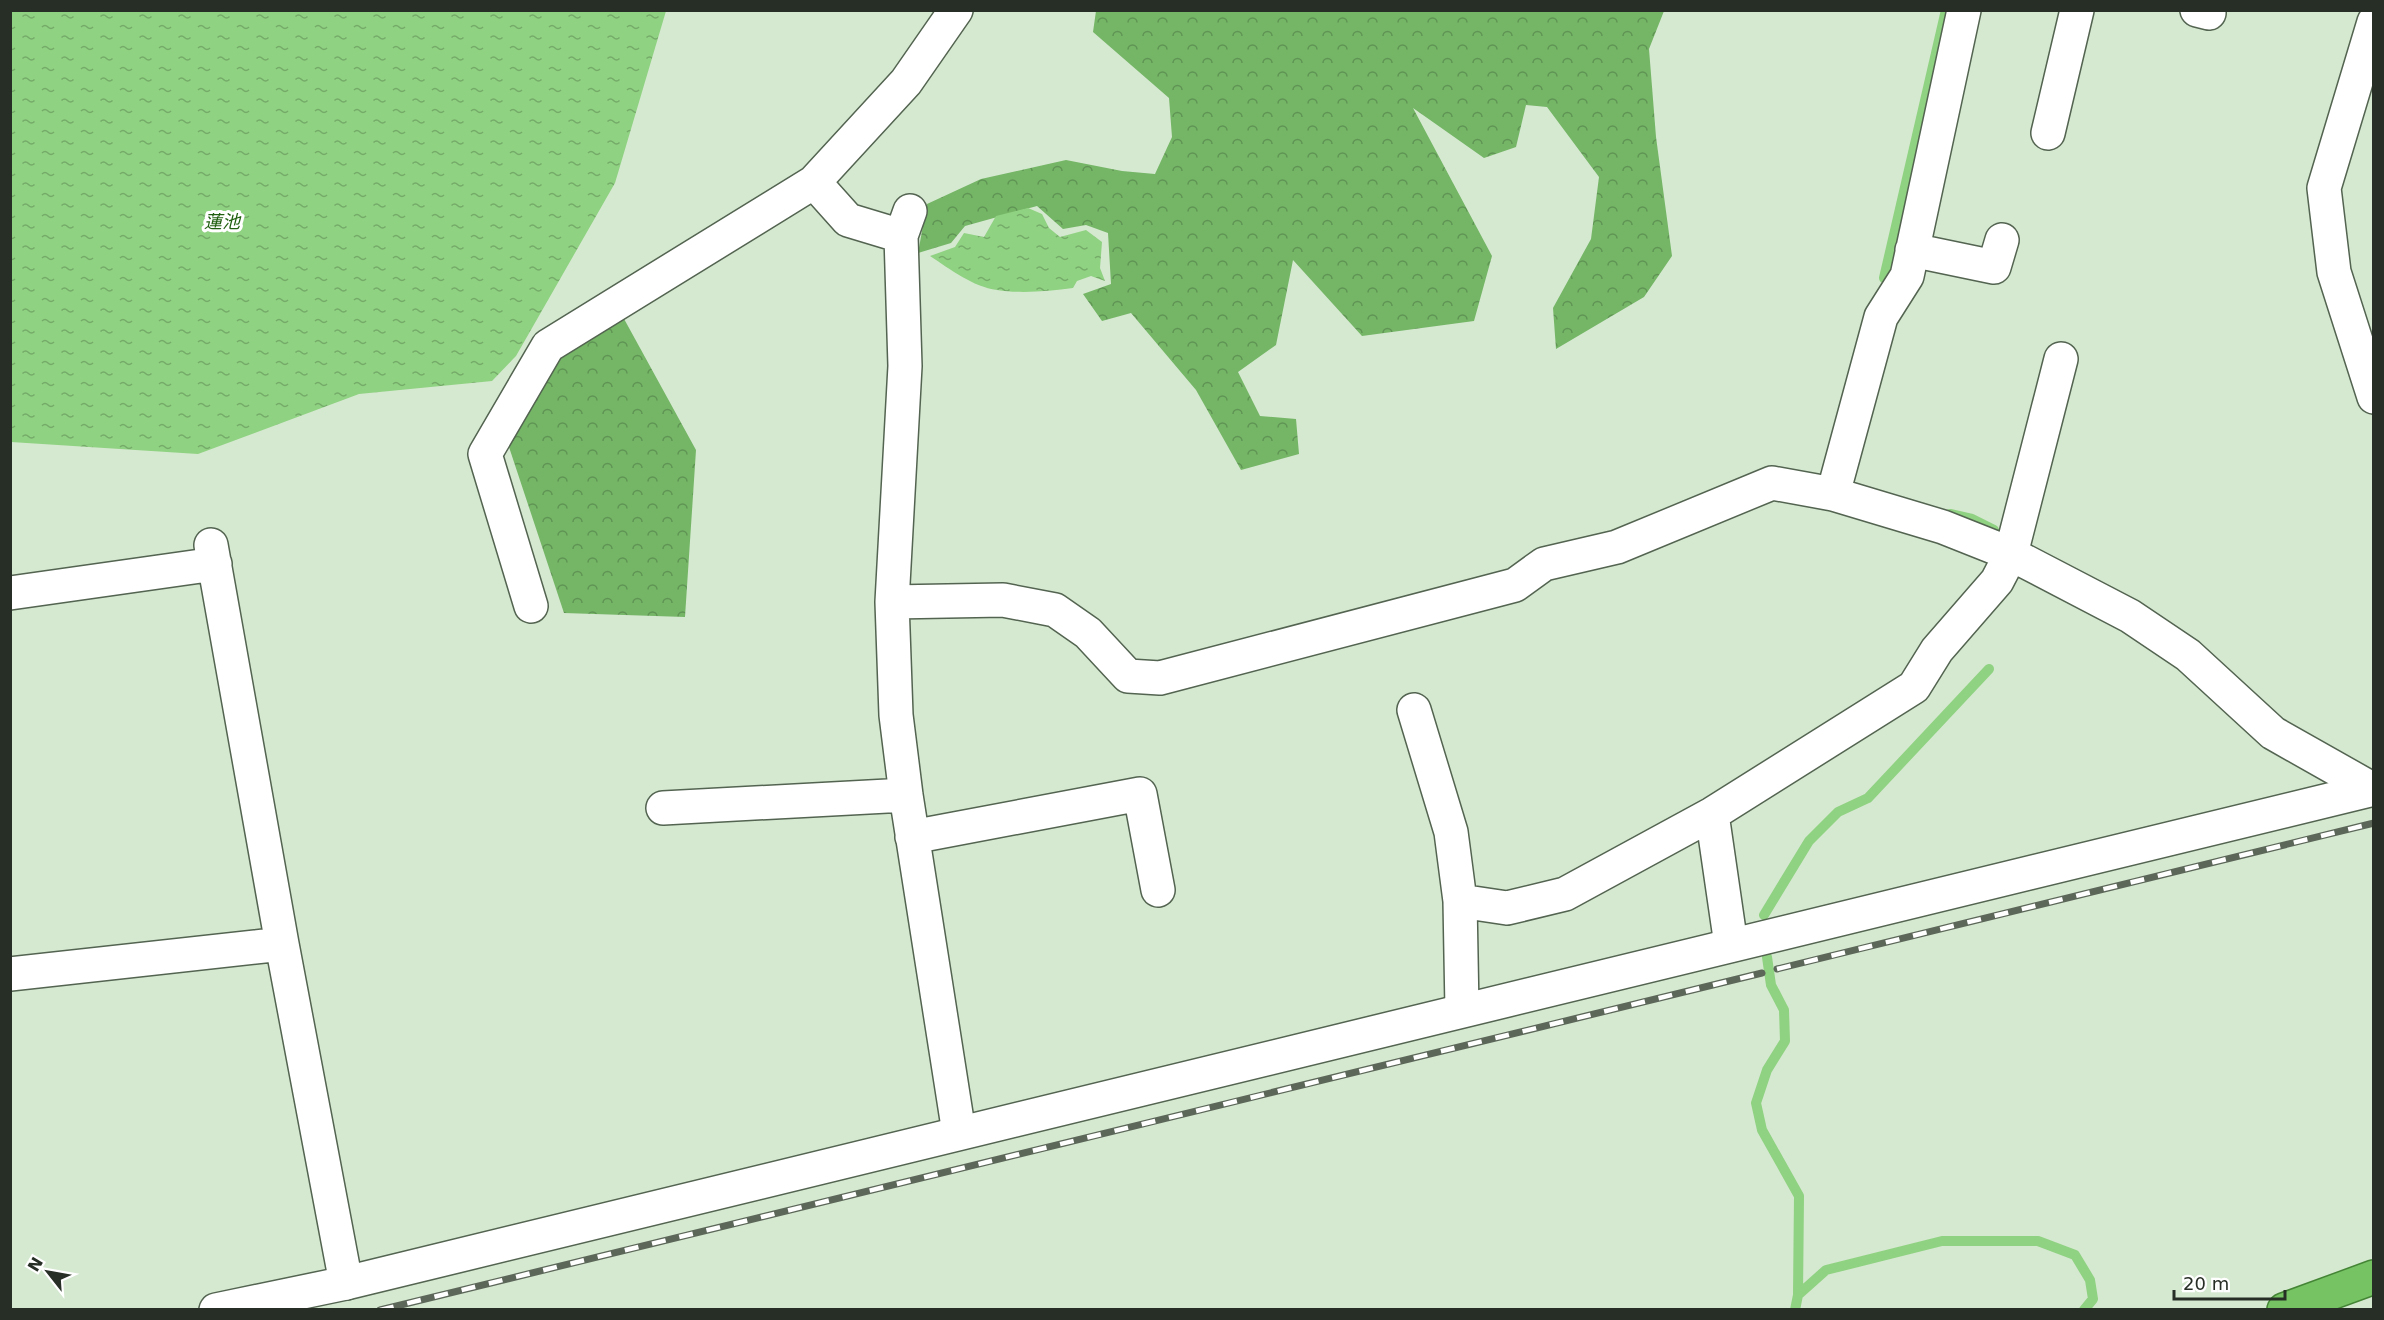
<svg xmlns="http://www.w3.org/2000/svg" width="2384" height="1320" viewBox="0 0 2384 1320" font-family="'DejaVu Sans','Noto Sans JP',sans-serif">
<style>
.forest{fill:url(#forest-crowns)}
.water{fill:url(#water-ripples)}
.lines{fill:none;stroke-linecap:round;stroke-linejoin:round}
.stream{stroke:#8fd281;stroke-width:10}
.minor-casing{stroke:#536450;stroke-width:36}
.tertiary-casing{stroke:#536450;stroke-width:36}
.trunk-casing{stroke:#448535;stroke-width:36}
.minor{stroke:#fff;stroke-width:33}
.tertiary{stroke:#fff;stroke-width:33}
.trunk{stroke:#76c364;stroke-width:33}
.rail-casing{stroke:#5c6759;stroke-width:7}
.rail{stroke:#fff;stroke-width:4.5;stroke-dasharray:14;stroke-linecap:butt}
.labels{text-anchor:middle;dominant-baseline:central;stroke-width:6;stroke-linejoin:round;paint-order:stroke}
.water-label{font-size:18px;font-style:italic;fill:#1f5f0f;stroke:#fff}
</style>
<defs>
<pattern id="forest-crowns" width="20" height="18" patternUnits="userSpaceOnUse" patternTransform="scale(1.5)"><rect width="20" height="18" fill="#74b666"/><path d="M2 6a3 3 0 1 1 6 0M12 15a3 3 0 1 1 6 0" fill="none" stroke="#5f9454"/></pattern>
<pattern id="water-ripples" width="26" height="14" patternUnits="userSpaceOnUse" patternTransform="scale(1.5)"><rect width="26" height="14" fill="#8fd281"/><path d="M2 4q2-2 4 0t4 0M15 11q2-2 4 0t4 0" fill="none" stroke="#75ab69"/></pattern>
</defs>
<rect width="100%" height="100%" fill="#d5e8d0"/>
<path class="forest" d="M1096,11H1664L1649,49L1656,137L1672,256L1644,297L1556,349L1553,308L1591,239L1599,177L1547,107L1526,105L1516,147L1484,158L1413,108L1492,256L1474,321L1362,336L1293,260L1276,345L1238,372L1260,416L1296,419L1299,454L1241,470L1196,390L1131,313L1102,321L1083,294L1111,284L1108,233L1086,225L1063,229L1037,206L965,226L951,243L918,253L927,204L981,179L1066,160L1122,171L1155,174L1172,137L1169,98L1093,32Z
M623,317L696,450L685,617L564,613L508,444L552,362Z"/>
<path class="water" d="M10,11L11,10L666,11L615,183L516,356L492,381L359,394L198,454L11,442Z
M1028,208L1042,214L1049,228L1060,237L1086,230L1102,242L1100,268L1105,281L1091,276L1077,281L1073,288C1049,291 1022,294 997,290C973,287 950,269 930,256L955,247L964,233L984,237L996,216Z"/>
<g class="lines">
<path class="stream" d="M1884,278L1946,10
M1950,514L1972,519L1994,530
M1764,915L1809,841L1838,812L1868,798L1989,669
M1767,957L1771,985L1784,1010L1785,1041L1767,1070L1756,1103L1762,1130L1799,1196L1798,1295
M1795,1310L1798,1295L1826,1270L1942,1241H2038L2075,1255L2090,1280L2093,1299L2084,1310"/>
<g class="minor-casing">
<path id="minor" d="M2197,10L2209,13V10
M2374,22L2324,188L2334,272L2374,397
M2048,133L2077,10
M814,182L848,220L901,236
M910,211L901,236L905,366L892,602L896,715L906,795L959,1133
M1912,250L1994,267L2002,240
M1833,494L1881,317L1907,276L1964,10
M211,545L282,944L346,1283
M10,593L215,564
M892,602L1003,600L1055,610L1088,633L1128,676L1160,678L1515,585L1544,564L1617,547L1772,483L1833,494L1943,527L2011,554L2130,616L2188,655L2273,733L2372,789
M531,606L485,454L548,346L814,182L906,82L956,10
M1414,710L1451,832L1460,901L1462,1010
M663,808L906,795
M1712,814L1731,945
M912,837L1140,794L1158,890
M1460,901L1507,908L1565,894L1712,814L1914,687L1937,650L1997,581L2011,554L2061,359
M10,974L282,944"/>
</g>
<g class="tertiary-casing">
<path id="tertiary" d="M216,1310L346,1283L2374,789"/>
</g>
<g class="trunk-casing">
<path id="trunk" d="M2284,1310L2374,1277"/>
</g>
<use href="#minor" class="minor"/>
<use href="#tertiary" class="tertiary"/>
<use href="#trunk" class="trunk"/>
<g class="rail-casing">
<path id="rail" d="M1777,969L2374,823
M380,1310L1762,973"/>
</g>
<use href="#rail" class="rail"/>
</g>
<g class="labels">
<g class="water-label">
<text x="222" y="221">蓮池</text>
</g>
</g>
<rect width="2384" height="1320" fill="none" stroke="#272e25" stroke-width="24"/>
<g transform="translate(48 1272) rotate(301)" stroke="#ffffff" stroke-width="4.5" paint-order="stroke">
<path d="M0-4.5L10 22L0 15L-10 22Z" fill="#272e25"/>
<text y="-9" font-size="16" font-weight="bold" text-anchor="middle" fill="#272e25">N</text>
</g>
<path d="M2174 1290v9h111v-9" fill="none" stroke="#272e25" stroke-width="3"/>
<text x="2183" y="1290" font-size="18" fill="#272e25" stroke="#ffffff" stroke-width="4.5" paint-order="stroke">20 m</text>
</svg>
